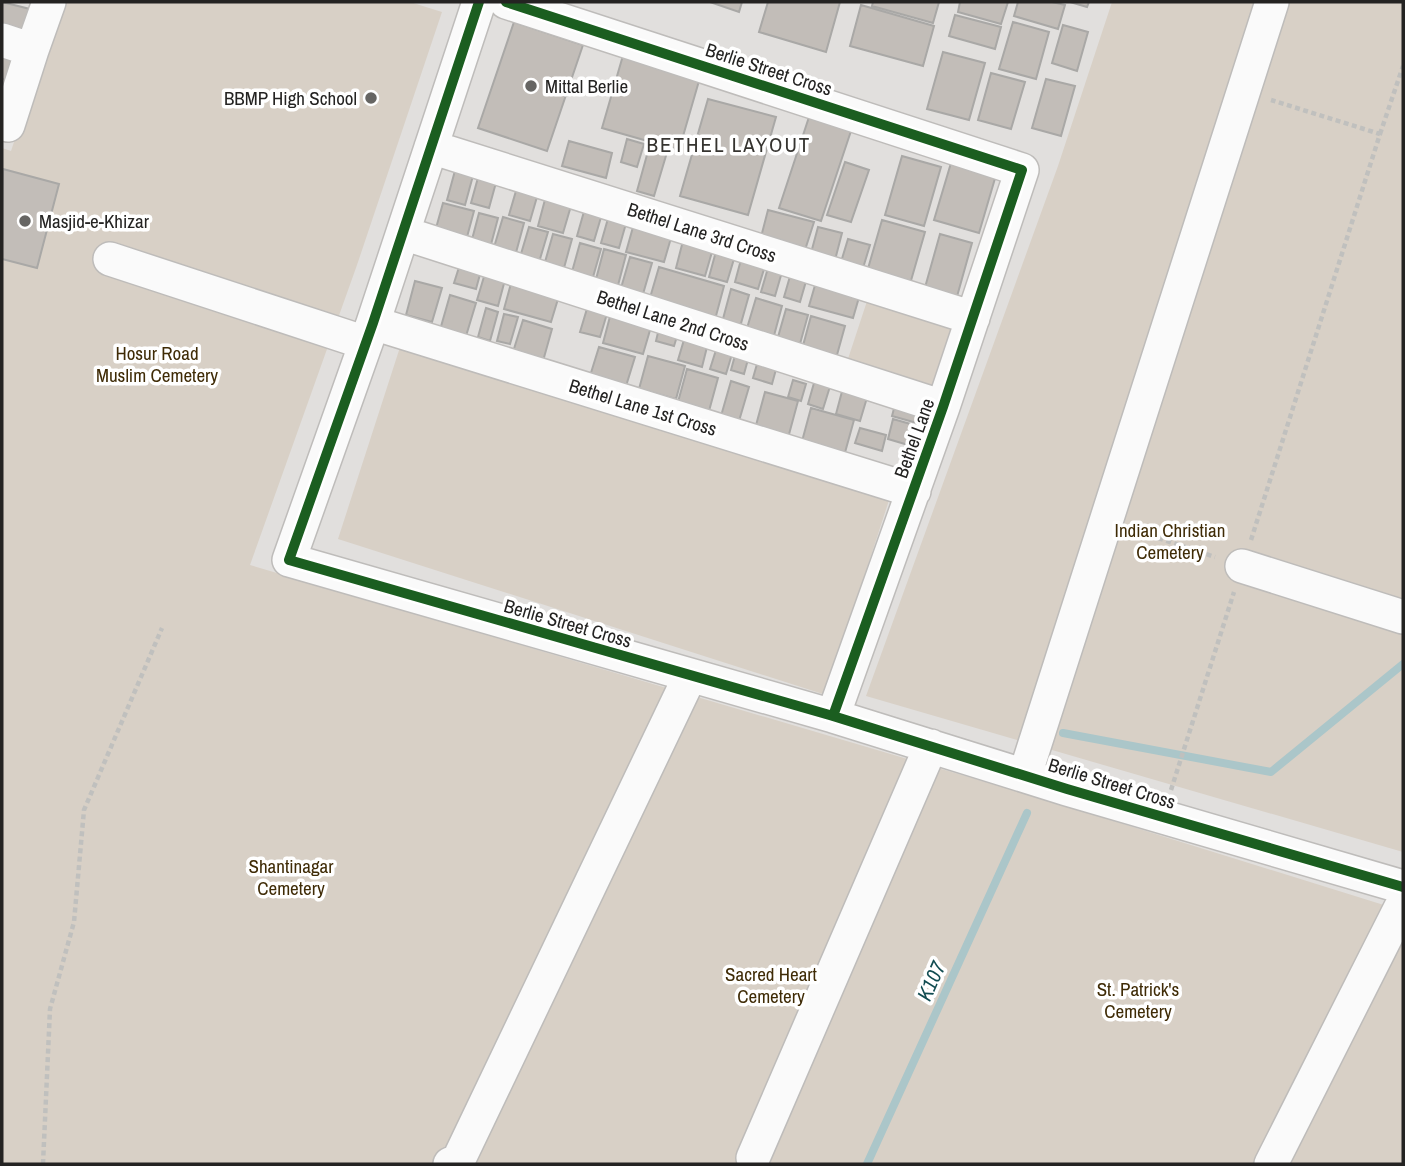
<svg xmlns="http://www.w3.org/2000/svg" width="1405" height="1166" viewBox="0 0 1405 1166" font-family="'Archivo Narrow',sans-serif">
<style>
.green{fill:#d8d0c6}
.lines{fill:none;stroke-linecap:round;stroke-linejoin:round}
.stream{stroke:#abc6c9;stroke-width:8}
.building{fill:#c2bdb8;stroke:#a9a8a6;stroke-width:2}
.minor-casing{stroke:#bebcba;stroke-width:36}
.path{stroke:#c0c0be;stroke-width:4.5;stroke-dasharray:5 3.5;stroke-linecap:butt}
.minor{stroke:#fafafa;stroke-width:33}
.cycleway-casing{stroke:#fff;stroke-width:15}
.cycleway{stroke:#1b5e20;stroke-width:10}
.poi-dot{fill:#666563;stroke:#fff;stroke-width:2.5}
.labels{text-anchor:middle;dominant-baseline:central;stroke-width:7;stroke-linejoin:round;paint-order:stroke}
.street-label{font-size:19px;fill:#242322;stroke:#fff}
.poi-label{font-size:19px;fill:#242322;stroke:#fff;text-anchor:start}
.park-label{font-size:19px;fill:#3f2b06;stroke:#fff}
.neighbourhood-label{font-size:21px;letter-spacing:2px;fill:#363430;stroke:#fff}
.water-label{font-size:21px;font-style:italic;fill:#114c51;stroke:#fff}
</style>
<rect width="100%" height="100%" fill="#e1dfdd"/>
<path class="green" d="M61,2H410L442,12L357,265L250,565L1043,799L1403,911V1164H2V148L11,151Z
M1112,2H1403V852L866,696L1058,166Z
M870,292L963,323L939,398L845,368Z
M402,341L890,497L826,695L338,539Z"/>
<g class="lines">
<path class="stream" d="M1063,733L1271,772L1403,664
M867,1164L1027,813"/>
</g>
<path class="building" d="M2,2L30,9L23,33L2,27Z
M710,2H742L739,12Z
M768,2H840L826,52L759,32Z
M873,2H939L933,23L872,6Z
M960,2H1008L1001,24L958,12Z
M1018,2H1052L1065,5L1058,29L1014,16Z
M1070,2H1089L1087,7Z
M861,5L934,26L923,66L850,46Z
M955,15L1001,27L995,49L949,36Z
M514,22L583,45L547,151L478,128Z
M1013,22L1049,32L1036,79L999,69Z
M1063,25L1088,32L1077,71L1052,63Z
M2,48L19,52L13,81L2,79Z
M624,52L701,74L679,150L602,128Z
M943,52L985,63L969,120L927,109Z
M991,73L1025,82L1011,129L978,120Z
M1046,79L1075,86L1061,136L1032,128Z
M708,99L776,117L748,215L680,196Z
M811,111L853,125L821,221L779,208Z
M627,139L644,144L637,167L621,162Z
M569,141L612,153L606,178L562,166Z
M650,144L668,149L654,196L637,191Z
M902,156L941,167L924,226L885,215Z
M845,162L869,170L851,222L827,215Z
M951,163L996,175L979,233L934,220Z
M456,167L474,172L465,205L447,200Z
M3,169L59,184L37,268L2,259Z
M479,174L497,179L489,208L471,203Z
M518,184L539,190L530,221L509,215Z
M547,192L573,199L563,233L538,226Z
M587,201L604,207L594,241L577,236Z
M443,203L474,211L464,248L433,239Z
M611,208L629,213L619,248L601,243Z
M768,210L814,222L805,250L761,237Z
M479,213L498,218L489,252L470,247Z
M503,217L524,223L514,260L492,254Z
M635,220L673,231L664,262L626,252Z
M882,220L925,232L910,284L867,272Z
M529,227L548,232L537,269L518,264Z
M818,227L842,233L835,260L811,253Z
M553,234L572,239L562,275L543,269Z
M940,234L972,243L956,300L924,291Z
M684,237L714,245L705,276L676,268Z
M848,239L870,245L863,268L841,262Z
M580,243L601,249L591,284L570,279Z
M718,244L737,249L727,282L709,277Z
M604,249L626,255L617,289L595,283Z
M743,252L767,259L758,289L735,282Z
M630,257L652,263L643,294L621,288Z
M461,261L482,267L476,289L454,283Z
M770,261L784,265L775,296L761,292Z
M793,266L809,271L800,302L784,297Z
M659,267L724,286L713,327L647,308Z
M486,270L506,276L498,306L477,300Z
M818,275L862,287L853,318L809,306Z
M513,276L561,289L551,322L504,309Z
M415,281L442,288L432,322L406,315Z
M731,289L749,295L738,334L720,330Z
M450,295L476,303L466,336L440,330Z
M756,298L782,306L772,343L745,335Z
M589,302L609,307L600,337L580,332Z
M486,308L498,312L490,341L478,337Z
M612,309L653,320L643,354L603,343Z
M786,309L808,315L798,351L776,344Z
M504,314L518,317L510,344L497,341Z
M811,316L845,326L835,362L801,353Z
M523,320L552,329L543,361L513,352Z
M660,324L679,330L674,346L656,341Z
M686,333L709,339L702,367L678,360Z
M599,347L635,357L626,386L590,376Z
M737,348L750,352L744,374L731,370Z
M716,350L732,354L726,374L710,369Z
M648,356L685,366L676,399L639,389Z
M759,357L778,362L772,384L753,378Z
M687,369L718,378L709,411L678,402Z
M816,376L832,380L823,409L808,404Z
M793,380L806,384L801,401L788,397Z
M731,381L749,387L739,421L721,416Z
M844,384L869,391L860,421L836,414Z
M765,392L798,401L788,438L755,429Z
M896,401L929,410L924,425L892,416Z
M811,408L854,420L844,456L801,445Z
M893,419L921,427L915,447L888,439Z
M860,428L886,435L882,451L855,443Z"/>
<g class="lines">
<g class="minor-casing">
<path id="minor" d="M479,2L373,323L289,560L833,716L1067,789L1403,887
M506,2L1022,170L943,407L833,716
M2,40L32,50L49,2
M8,125L32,50
M431,147L973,318
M403,233L943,407
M110,259L366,343
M373,323L914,491
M1242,566L1403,617
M1025,775L1272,2
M753,1158L931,746
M450,1164L458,1161L690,676
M1271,1164L1403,903"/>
</g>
<path class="path" d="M1380,134L1403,66
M1134,530L1215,557
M1251,540L1380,134L1271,100
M1171,790L1234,592
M43,1164L50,1009L74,922L84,810L162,628"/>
<use href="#minor" class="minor"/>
<g class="cycleway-casing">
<path id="cycleway" d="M479,2L373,323L289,560L833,716L1067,789L1403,887
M506,2L1022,170L943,407L833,716"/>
</g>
<use href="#cycleway" class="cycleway"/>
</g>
<g class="poi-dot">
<circle cx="531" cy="86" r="7"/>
<circle cx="371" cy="98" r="7"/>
<circle cx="25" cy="221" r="7"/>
</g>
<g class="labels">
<g class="street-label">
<text transform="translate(769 69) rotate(18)">Berlie Street Cross</text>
<text transform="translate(702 232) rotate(18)">Bethel Lane 3rd Cross</text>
<text transform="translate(673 320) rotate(18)">Bethel Lane 2nd Cross</text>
<text transform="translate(643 407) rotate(17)">Bethel Lane 1st Cross</text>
<text transform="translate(914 438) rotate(-70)">Bethel Lane</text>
<text transform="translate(568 623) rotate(16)">Berlie Street Cross</text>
<text transform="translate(1112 783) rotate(17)">Berlie Street Cross</text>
</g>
<g class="poi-label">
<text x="545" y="86">Mittal Berlie</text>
<text x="357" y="98" text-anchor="end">BBMP High School</text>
<text x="39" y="221">Masjid-e-Khizar</text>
</g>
<g class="park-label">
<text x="157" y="353">Hosur Road<tspan x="157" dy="22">Muslim Cemetery</tspan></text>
<text x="1170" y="530">Indian Christian<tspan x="1170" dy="22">Cemetery</tspan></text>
<text x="291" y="866">Shantinagar<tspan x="291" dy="22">Cemetery</tspan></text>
<text x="771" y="974">Sacred Heart<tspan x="771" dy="22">Cemetery</tspan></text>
<text x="1138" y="989">St. Patrick's<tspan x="1138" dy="22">Cemetery</tspan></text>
</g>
<g class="neighbourhood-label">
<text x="729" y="144">BETHEL LAYOUT</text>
</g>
<g class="water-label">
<text transform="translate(931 981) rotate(-66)">K107</text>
</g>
</g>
<rect width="1405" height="1166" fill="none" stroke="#242322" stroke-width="7"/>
</svg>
